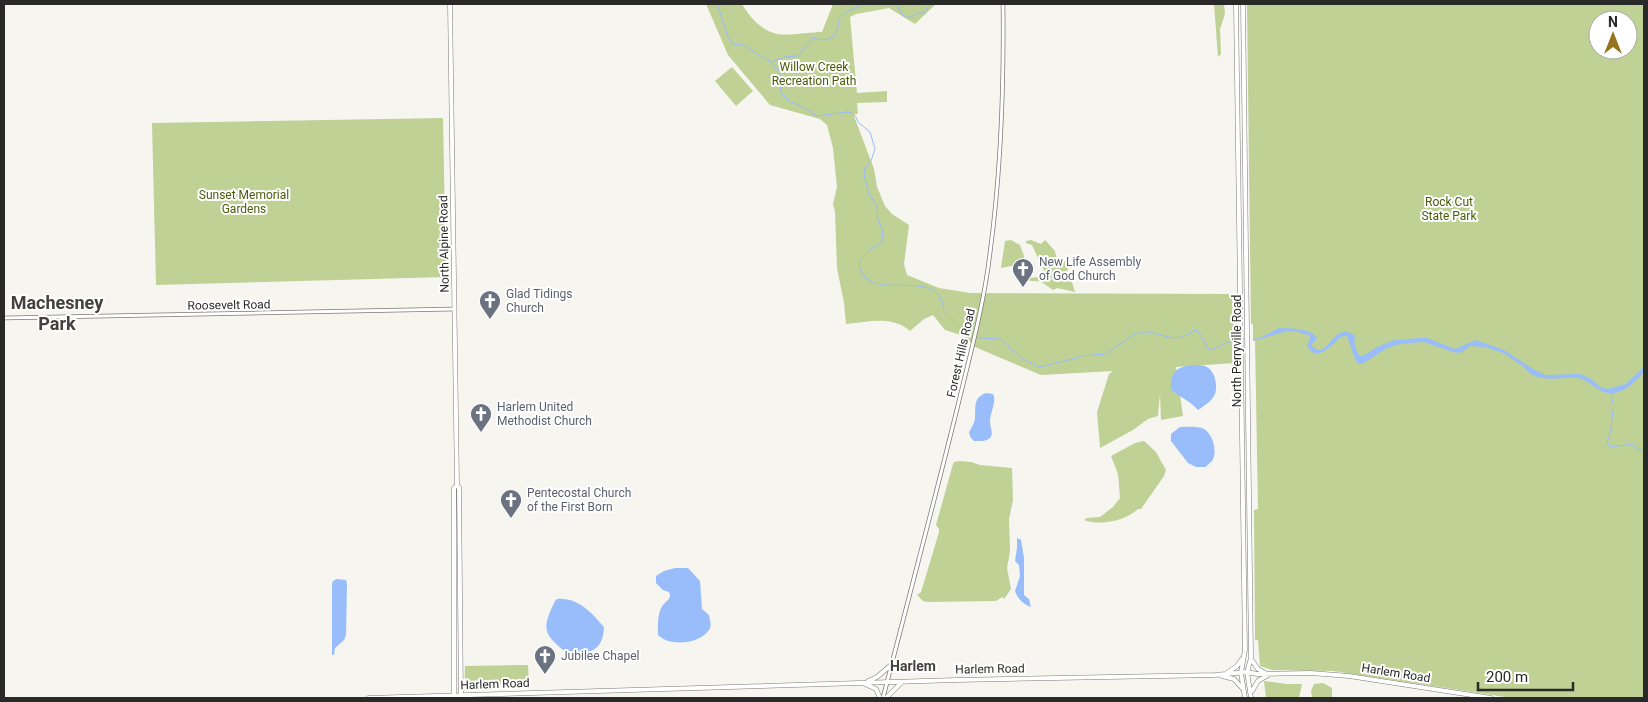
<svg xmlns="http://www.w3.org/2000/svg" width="1648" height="702" viewBox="0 0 1648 702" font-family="Roboto,sans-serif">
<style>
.green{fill:#bfd195;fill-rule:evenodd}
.water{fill:#99bcfb}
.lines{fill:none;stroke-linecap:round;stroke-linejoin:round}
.stream{stroke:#99bcfb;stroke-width:1}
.tertiary-casing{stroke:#7b7a76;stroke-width:4.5}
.secondary-casing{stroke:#7b7a76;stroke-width:5}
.tertiary{stroke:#fff;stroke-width:3}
.secondary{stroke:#fff;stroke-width:4}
.labels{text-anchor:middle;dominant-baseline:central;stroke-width:4;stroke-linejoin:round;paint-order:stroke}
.park-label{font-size:12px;fill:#4a5c0b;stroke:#fff}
.street-label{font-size:12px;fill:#292927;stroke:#fff}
.worship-label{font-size:12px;fill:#5b616d;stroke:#fff;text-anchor:start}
.neighbourhood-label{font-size:14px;font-weight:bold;fill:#43423e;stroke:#fff}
.district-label{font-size:18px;font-weight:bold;fill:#43423e;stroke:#fff}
</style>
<rect width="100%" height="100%" fill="#f6f5f0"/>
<path class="green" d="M706,4H742C750,17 761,31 778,34C787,36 812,32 822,32L833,4H936L915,24L889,8L856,14L850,17L857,93L887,91V102L857,103L858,114H855L854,116L874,169L877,187L885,206L892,214L909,225L904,264L907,275L939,288L970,293L1232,294L1235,363L1176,367L1183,416L1161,420L1160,394L1158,416L1148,419L1133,430L1100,448L1097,412L1109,374L1113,371L1041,375L975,347L964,336L945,330L933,315L924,319L910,331C892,315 869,322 846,324L844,303L837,268L835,212L833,204L837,187L833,148L827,125L820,119L770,105L728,55Z
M1214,4H1224L1225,14L1220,29L1221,54L1218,57Z
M1247,4H1644V698H1512L1333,671L1272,670L1260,666L1258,640H1255L1254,510L1258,509L1255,339H1253V324H1251ZM1598,20H1628V50H1598Z
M732,67L753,91L736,106L715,81Z
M443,118L446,277L156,285L152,123Z
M1011,240L1020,245L1024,256L1023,267L1028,278L1039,277L1049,281L1052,279L1043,269L1032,245L1026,243V241L1031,240L1041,244L1045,240L1055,251L1057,260L1065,261L1068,267L1066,278L1071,279L1075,292L1057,288L1053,290L1040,281C1026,283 1022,276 1016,265L1001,268L1005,241Z
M1144,441L1156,452L1166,470L1164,476L1141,509H1138C1125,521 1101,526 1084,520L1087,518L1100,517L1113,507L1120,498L1118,474L1111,456L1135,443Z
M959,461L971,462L980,465L1012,468L1013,500L1009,519L1010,552L1007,568L1011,589L1004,599L1002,597L996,601L928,602L923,601L917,595L921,592L939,532V529L936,525L953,464L954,462Z
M528,665L529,683L470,685C463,682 465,674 465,666Z
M1264,681L1287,684H1302L1299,698H1266Z
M1323,683L1332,688V698H1314L1312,697L1311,691L1314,684Z"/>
<path class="water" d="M1279,328C1291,329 1309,327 1317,338L1312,344V346C1328,363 1334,318 1355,336C1353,341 1356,352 1360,356H1363L1377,347L1394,340L1421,338H1427L1455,349L1476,340L1504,350L1533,369L1545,375L1580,374L1591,379L1600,387L1608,389L1626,384L1644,367V372C1636,381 1626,392 1613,393C1598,395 1591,380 1578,378C1561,376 1535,385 1524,367L1503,353L1485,347L1470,346L1462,352L1456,353L1424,342L1400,344L1387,348L1362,364H1358C1352,355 1351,345 1347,336L1340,337C1332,346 1315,364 1307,345L1310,340V335L1302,334L1300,332L1287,331L1253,341V339L1260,338Z
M1193,365C1197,365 1202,365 1205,366C1215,370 1218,385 1215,394C1212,401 1204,406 1198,410C1190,401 1180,397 1171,390C1170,372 1176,367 1193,365Z
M986,393L993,394C997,402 990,412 990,422C990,427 994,433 990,438C986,442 979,441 974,441L971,438L969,433C971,428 975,423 975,417C976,406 973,398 986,393Z
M1180,427C1188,427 1197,426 1204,429C1213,434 1218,452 1212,461C1211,462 1206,466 1206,467H1196L1188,463L1171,441V434Z
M1017,538L1021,540L1024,558V595L1029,599L1031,607C1023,604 1018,599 1015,591L1020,576L1019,565L1015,561L1017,548Z
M675,568H688L700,581L702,609L709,615C710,620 712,626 709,630C700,644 669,647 658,635C658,626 657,613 663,605C667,600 672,599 669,592L663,590L656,583V576L664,571Z
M337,579L346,580L347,584L346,635L344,640L335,648L334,655H332V584L333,581Z
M557,599C578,597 592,613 604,627C603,651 590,654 568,654C543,634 541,630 555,601Z"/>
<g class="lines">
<path class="stream" d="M717,4L728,37L733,44L743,45L771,62L780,73L781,93L789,101L803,107L817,116L846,112L852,113L856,117L858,122L870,132L875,149L871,161L865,168L864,175L869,194L877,206L878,220L882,228L883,241L869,251L860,260C859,265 859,267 861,271C875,303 940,264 944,311L960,327L972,335
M897,4C905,27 910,14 925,12L929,4
M784,57L798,56L813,38C822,41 833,41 837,30C839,26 838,22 840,18C845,10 856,9 863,4
M771,62L782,58
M979,338L1000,339L1020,357L1039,367L1077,358L1080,356L1106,354L1133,335L1141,332H1149L1173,338L1182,337L1196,330C1203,335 1203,344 1210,350C1223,346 1230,339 1245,339
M1611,393L1613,404
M1613,409L1611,429L1607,443L1611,447L1632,444L1636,448L1644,452"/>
<g class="tertiary-casing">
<path id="tertiary" d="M4,318L455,309
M883,698C908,600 934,503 958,405C970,355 984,304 990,253C1001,171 1004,86 1003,4"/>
</g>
<g class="secondary-casing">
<path id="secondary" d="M450,4L457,485L459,487L461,698
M1236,4L1245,650L1241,673L1245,698
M1243,4L1251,658L1247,672L1251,698
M1251,659L1258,669L1265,673
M1227,673L1237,666L1242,659
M1222,676L1234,679L1243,689
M868,681L877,677L891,665
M865,684L876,689L880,698
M1252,691L1258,681L1268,675
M368,698L956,680L1215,675L1247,672L1257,674L1311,673L1349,676L1491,698
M454,698V488L457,485
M886,698L902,682"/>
</g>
<use href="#tertiary" class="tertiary"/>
<use href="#secondary" class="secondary"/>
</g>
<defs>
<g id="church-pin" transform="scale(1.125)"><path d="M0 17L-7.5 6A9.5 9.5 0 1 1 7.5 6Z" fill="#6b7280" stroke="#fff"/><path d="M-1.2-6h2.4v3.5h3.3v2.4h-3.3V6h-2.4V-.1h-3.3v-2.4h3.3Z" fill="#fff"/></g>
</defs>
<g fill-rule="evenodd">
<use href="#church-pin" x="1023" y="269"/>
<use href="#church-pin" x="490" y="301"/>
<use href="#church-pin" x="481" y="414"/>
<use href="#church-pin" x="511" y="500"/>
<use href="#church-pin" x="545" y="656"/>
</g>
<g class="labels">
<g class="park-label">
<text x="814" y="67">Willow Creek<tspan x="814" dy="14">Recreation Path</tspan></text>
<text x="244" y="195">Sunset Memorial<tspan x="244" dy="14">Gardens</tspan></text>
<text x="1449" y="202">Rock Cut<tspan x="1449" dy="14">State Park</tspan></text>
</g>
<g class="street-label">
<text transform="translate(444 244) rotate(-91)">North Alpine Road</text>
<text transform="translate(229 305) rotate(-1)">Roosevelt Road</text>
<text transform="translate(1237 351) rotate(-90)">North Perryville Road</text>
<text transform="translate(961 353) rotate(-77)">Forest Hills Road</text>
<text transform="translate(990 669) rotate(-1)">Harlem Road</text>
<text transform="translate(1396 673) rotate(9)">Harlem Road</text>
<text transform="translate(495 684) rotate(-2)">Harlem Road</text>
</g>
<g class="worship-label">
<text x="1039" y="262">New Life Assembly<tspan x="1039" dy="14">of God Church</tspan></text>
<text x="506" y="294">Glad Tidings<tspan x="506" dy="14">Church</tspan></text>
<text x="497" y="407">Harlem United<tspan x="497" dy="14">Methodist Church</tspan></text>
<text x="527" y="493">Pentecostal Church<tspan x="527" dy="14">of the First Born</tspan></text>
<text x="561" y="656">Jubilee Chapel</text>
</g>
<g class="neighbourhood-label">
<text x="913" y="666">Harlem</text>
</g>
<g class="district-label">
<text x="57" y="302">Machesney<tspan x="57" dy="21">Park</tspan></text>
</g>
</g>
<rect width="1648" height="702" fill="none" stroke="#292927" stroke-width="10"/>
<g transform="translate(1613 35)"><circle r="24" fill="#ffffff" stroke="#a9a9a9"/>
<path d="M0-4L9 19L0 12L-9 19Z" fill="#94751c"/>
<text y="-8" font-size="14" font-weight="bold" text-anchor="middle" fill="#292927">N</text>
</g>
<path d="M1478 682v8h95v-8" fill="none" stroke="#292927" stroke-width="2.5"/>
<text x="1486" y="682" font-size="15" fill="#292927" stroke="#ffffff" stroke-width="4" paint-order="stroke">200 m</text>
</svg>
